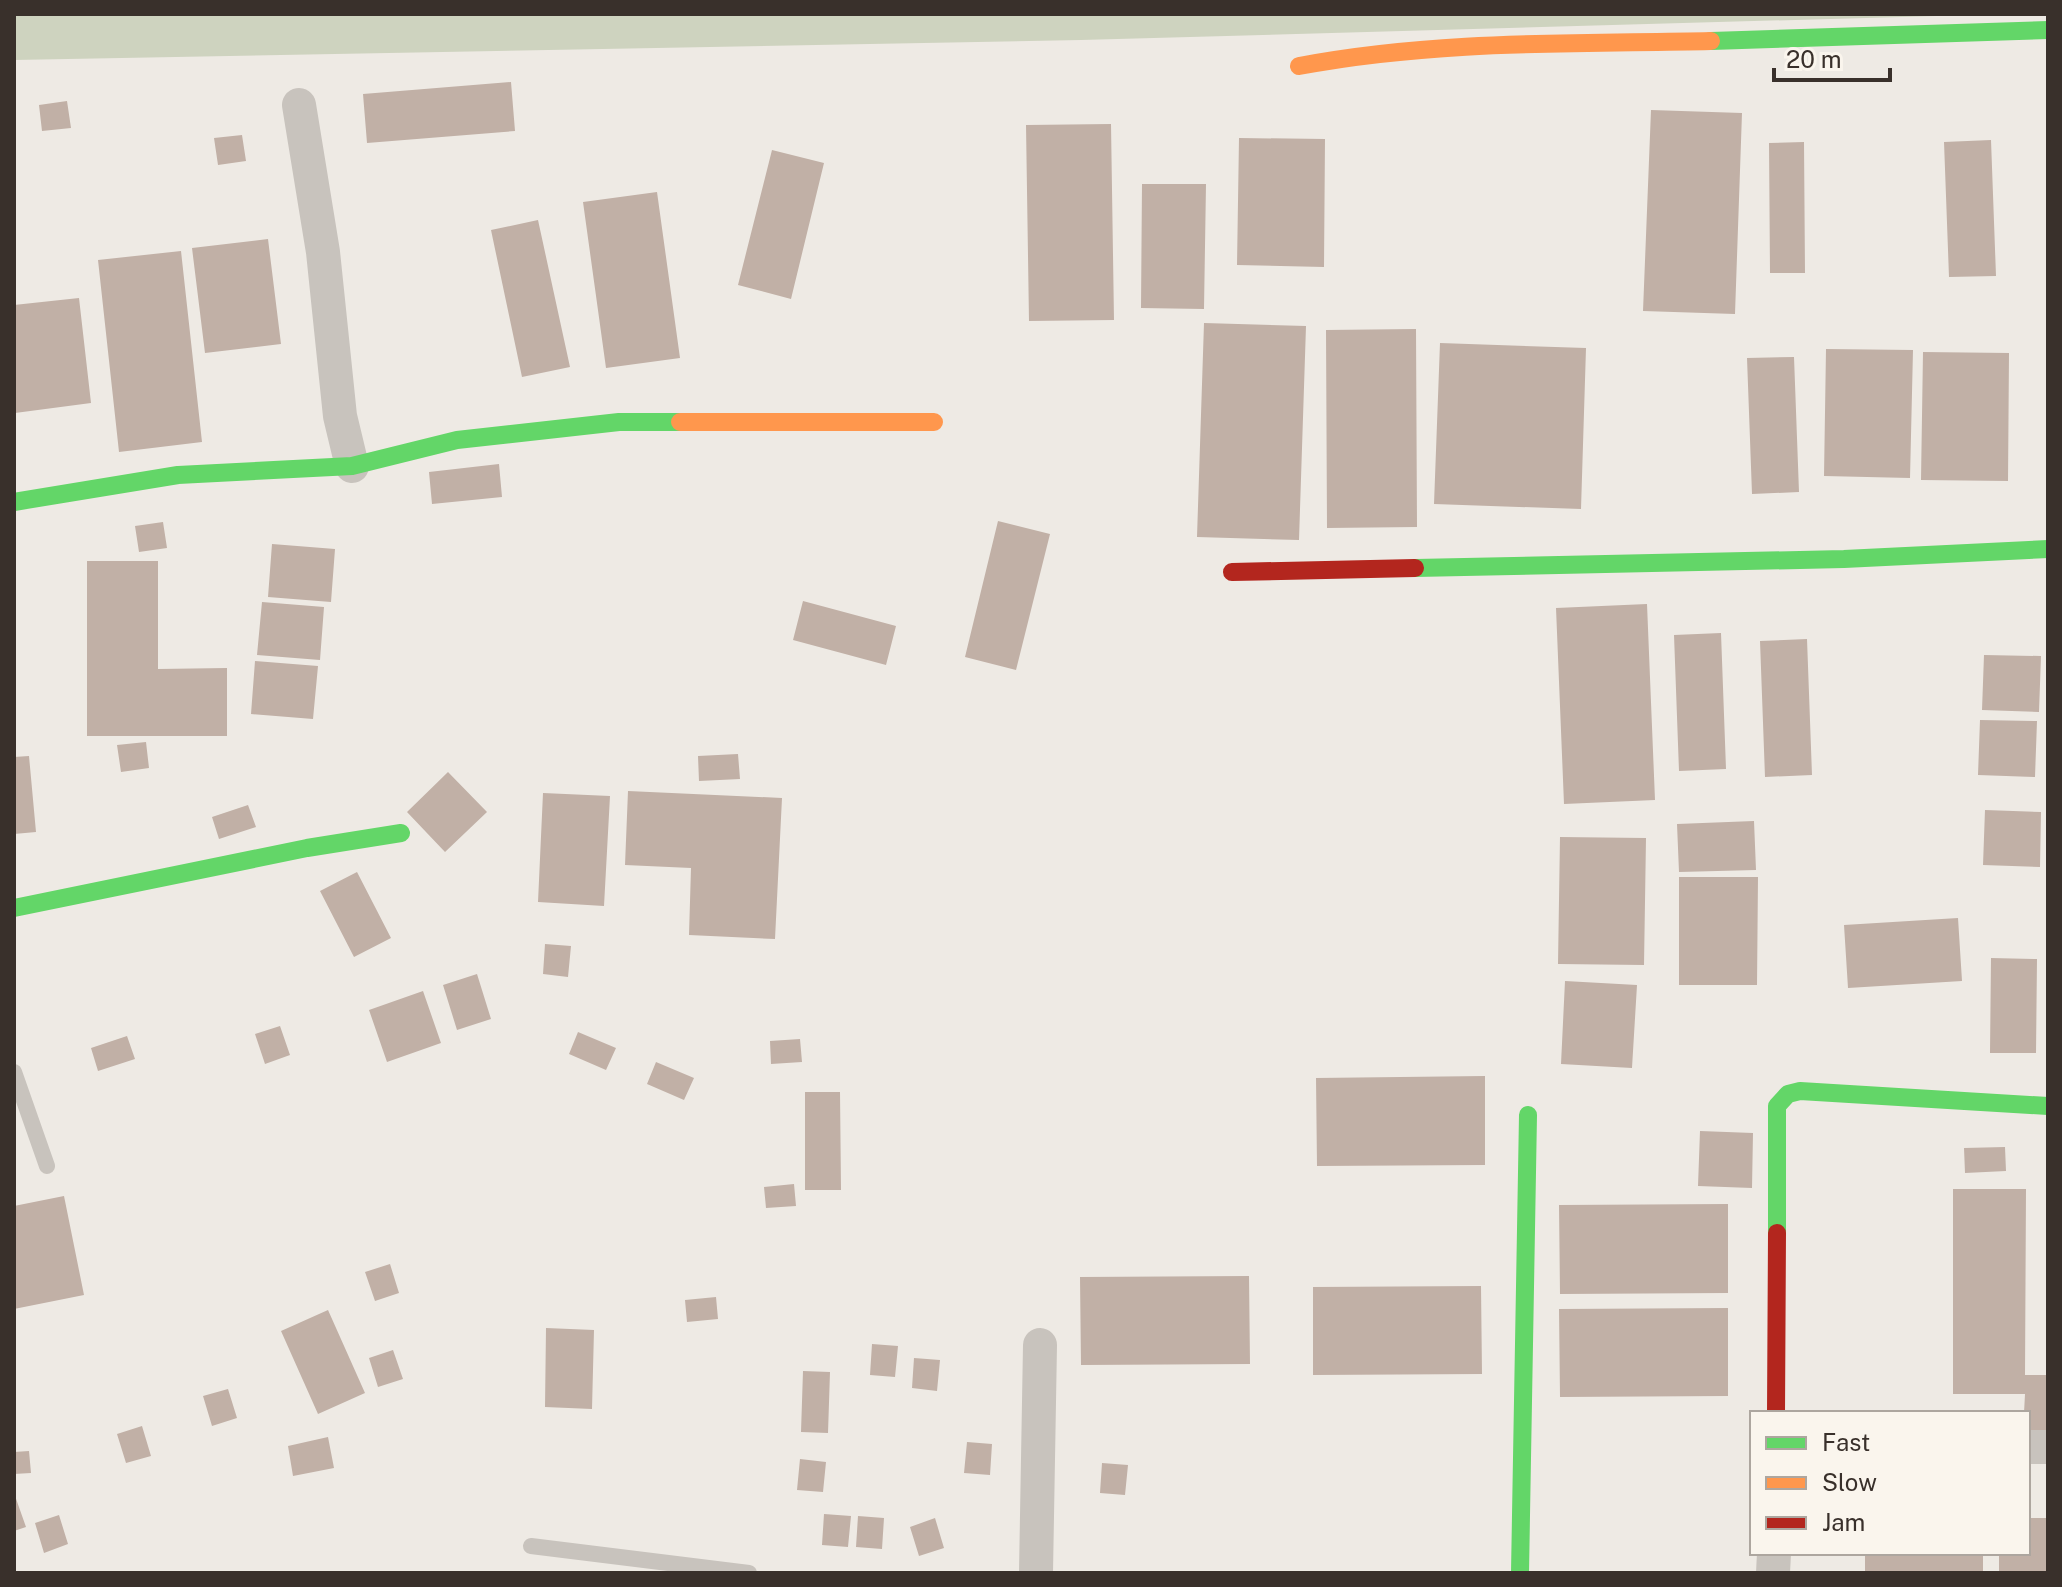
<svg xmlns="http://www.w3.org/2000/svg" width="2062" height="1587" viewBox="0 0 2062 1587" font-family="'Public Sans',sans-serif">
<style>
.green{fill:#ced3bf}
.building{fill:#c1b0a6}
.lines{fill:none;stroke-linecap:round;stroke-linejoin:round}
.lane{stroke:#c8c3bd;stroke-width:16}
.street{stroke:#c8c3bd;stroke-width:34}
.fast{stroke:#63d668;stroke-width:18}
.slow{stroke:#ff974d;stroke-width:18}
.jam{stroke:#b3261e;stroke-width:18}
</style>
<rect width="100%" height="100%" fill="#eeeae4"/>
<path class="green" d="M14,14H2007L1081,40L14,60Z"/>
<path class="building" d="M511,82L515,131L367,143L363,94Z
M67,101L71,128L42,131L39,105Z
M1651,110L1742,113L1735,314L1643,311Z
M1111,124L1114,320L1029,321L1026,125Z
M242,135L246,161L218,165L214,138Z
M1239,138L1325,139L1324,267L1237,265Z
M1991,140L1996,276L1949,277L1944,142Z
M1804,142L1805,273H1770L1769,143Z
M772,150L824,163L791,299L738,285Z
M1142,184H1206L1204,309L1141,308Z
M657,192L680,358L606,368L583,202Z
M538,220L570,367L522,377L491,230Z
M268,239L281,344L205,353L192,248Z
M181,251L202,442L119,452L98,260Z
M79,298L91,403L15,413L14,305Z
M1204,323L1306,326L1299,540L1197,537Z
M1416,329L1417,527L1327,528L1326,330Z
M1440,343L1586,348L1581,509L1434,504Z
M1826,349L1913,350L1910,478L1824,476Z
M1923,352L2009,353L2008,481L1921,480Z
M1794,357L1799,492L1752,494L1747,358Z
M499,464L502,497L432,504L429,472Z
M998,521L1050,534L1016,670L965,657Z
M163,522L167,548L139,552L135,526Z
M272,544L335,549L331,602L268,597Z
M87,561H158V669L227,668V736H87Z
M803,601L896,626L886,665L793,640Z
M262,602L324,607L320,660L257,655Z
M1647,604L1655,800L1564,804L1556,608Z
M1721,633L1726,769L1679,771L1674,635Z
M1807,639L1812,775L1765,777L1760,641Z
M1984,655L2041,656L2039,712L1982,710Z
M255,661L318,666L313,719L251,714Z
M1980,720L2037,721L2035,777L1978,775Z
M146,742L149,768L121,772L117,745Z
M738,754L740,779L699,781L698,756Z
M29,756L36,832L14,834V757Z
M448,772L487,812L445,852L407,812Z
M628,791L782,798L775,939L689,935L691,868L625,865Z
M543,793L610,796L604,906L538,902Z
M248,805L256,827L219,839L212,817Z
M1985,810L2041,812L2040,867L1983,865Z
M1754,821L1756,870L1679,872L1677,824Z
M1560,837L1646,838L1644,965L1558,964Z
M357,872L391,938L354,957L320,891Z
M1679,877H1758L1757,985H1679Z
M1958,918L1962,981L1848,988L1844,925Z
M545,944L571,946L568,977L543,974Z
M1991,958L2037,959L2036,1053H1990Z
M477,974L491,1019L457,1030L443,985Z
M1565,981L1637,985L1632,1068L1561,1064Z
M423,991L441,1043L387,1062L369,1010Z
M280,1026L290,1055L265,1064L255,1034Z
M578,1032L616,1048L606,1070L569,1054Z
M127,1036L135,1059L98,1071L91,1048Z
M800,1039L802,1062L771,1064L770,1041Z
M656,1062L694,1078L684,1100L647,1084Z
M1485,1076V1165L1317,1166L1316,1078Z
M805,1092H840L841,1190H805Z
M1700,1131L1753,1133L1752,1188L1698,1186Z
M2005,1147L2006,1171L1965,1173L1964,1148Z
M794,1184L796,1206L766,1208L764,1187Z
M1953,1189H2026L2025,1375H2048V1430H2028V1413H2024L2025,1394H1953Z
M64,1196L84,1295L14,1309V1206Z
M1728,1204V1293L1560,1294L1559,1205Z
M390,1264L399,1293L375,1301L365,1272Z
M1249,1276L1250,1364L1081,1365L1080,1277Z
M1481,1286L1482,1374L1313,1375V1287Z
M716,1297L718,1319L687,1322L685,1300Z
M1728,1308V1396L1560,1397L1559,1309Z
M328,1310L365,1393L318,1414L281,1331Z
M546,1328L594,1330L592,1409L545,1407Z
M872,1344L898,1346L895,1377L870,1375Z
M393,1350L403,1379L378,1387L369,1358Z
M914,1358L940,1360L937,1391L912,1388Z
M803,1371L830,1372L828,1433L801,1432Z
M228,1389L237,1418L212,1426L203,1396Z
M142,1426L151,1456L126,1463L117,1434Z
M328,1437L334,1468L293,1476L288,1446Z
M967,1442L992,1444L990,1475L964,1473Z
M29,1451L31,1473L14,1474V1452Z
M800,1459L826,1462L823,1492L797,1490Z
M1102,1463L1128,1465L1125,1495L1100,1493Z
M14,1493L26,1527L14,1531Z
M824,1514L851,1516L848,1547L822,1545Z
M59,1515L68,1544L44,1553L35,1523Z
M858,1516L884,1518L882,1549L856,1547Z
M935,1518L944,1548L919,1556L910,1527Z
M2028,1518H2048V1573H1999V1553H2028Z
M1865,1553H1983V1573H1865Z"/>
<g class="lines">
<path class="lane" d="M14,1072L47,1166
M531,1546L749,1573"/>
<path class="street" d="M299,105L323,252L340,416L352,466
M2028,1447H2048
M1036,1573L1040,1345
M1773,1573L1774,1553"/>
<path class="fast" d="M1711,41L2048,30
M14,502L178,475L352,466L457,440L619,422H680
M1415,568L1844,559L2048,549
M14,908L307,848L401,833
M1777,1233V1106L1788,1094L1800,1091L2048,1106
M1520,1573L1528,1115"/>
<path class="slow" d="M1299,66C1437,40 1571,44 1711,41
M680,422H934"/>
<path class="jam" d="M1232,572L1415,568
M1776,1413L1777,1233"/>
</g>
<rect width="2062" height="1587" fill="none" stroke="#39302b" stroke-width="32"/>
<rect x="1750" y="1411" width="280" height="144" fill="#faf5ed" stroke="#ada69f" stroke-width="2"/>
<rect x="1766" y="1437" width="40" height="12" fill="#63d668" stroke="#ada69f" stroke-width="2"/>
<text x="1822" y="1451" font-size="24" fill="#39302b">Fast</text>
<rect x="1766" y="1477" width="40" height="12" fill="#ff974d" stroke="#ada69f" stroke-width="2"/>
<text x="1822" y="1491" font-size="24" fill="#39302b">Slow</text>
<rect x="1766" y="1517" width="40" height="12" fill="#b3261e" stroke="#ada69f" stroke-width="2"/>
<text x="1822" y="1531" font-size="24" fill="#39302b">Jam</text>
<path d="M1774 68v12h116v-12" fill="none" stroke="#39302b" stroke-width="4"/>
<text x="1786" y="68" font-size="24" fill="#39302b" stroke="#faf5ed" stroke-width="6" paint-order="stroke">20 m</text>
</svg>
